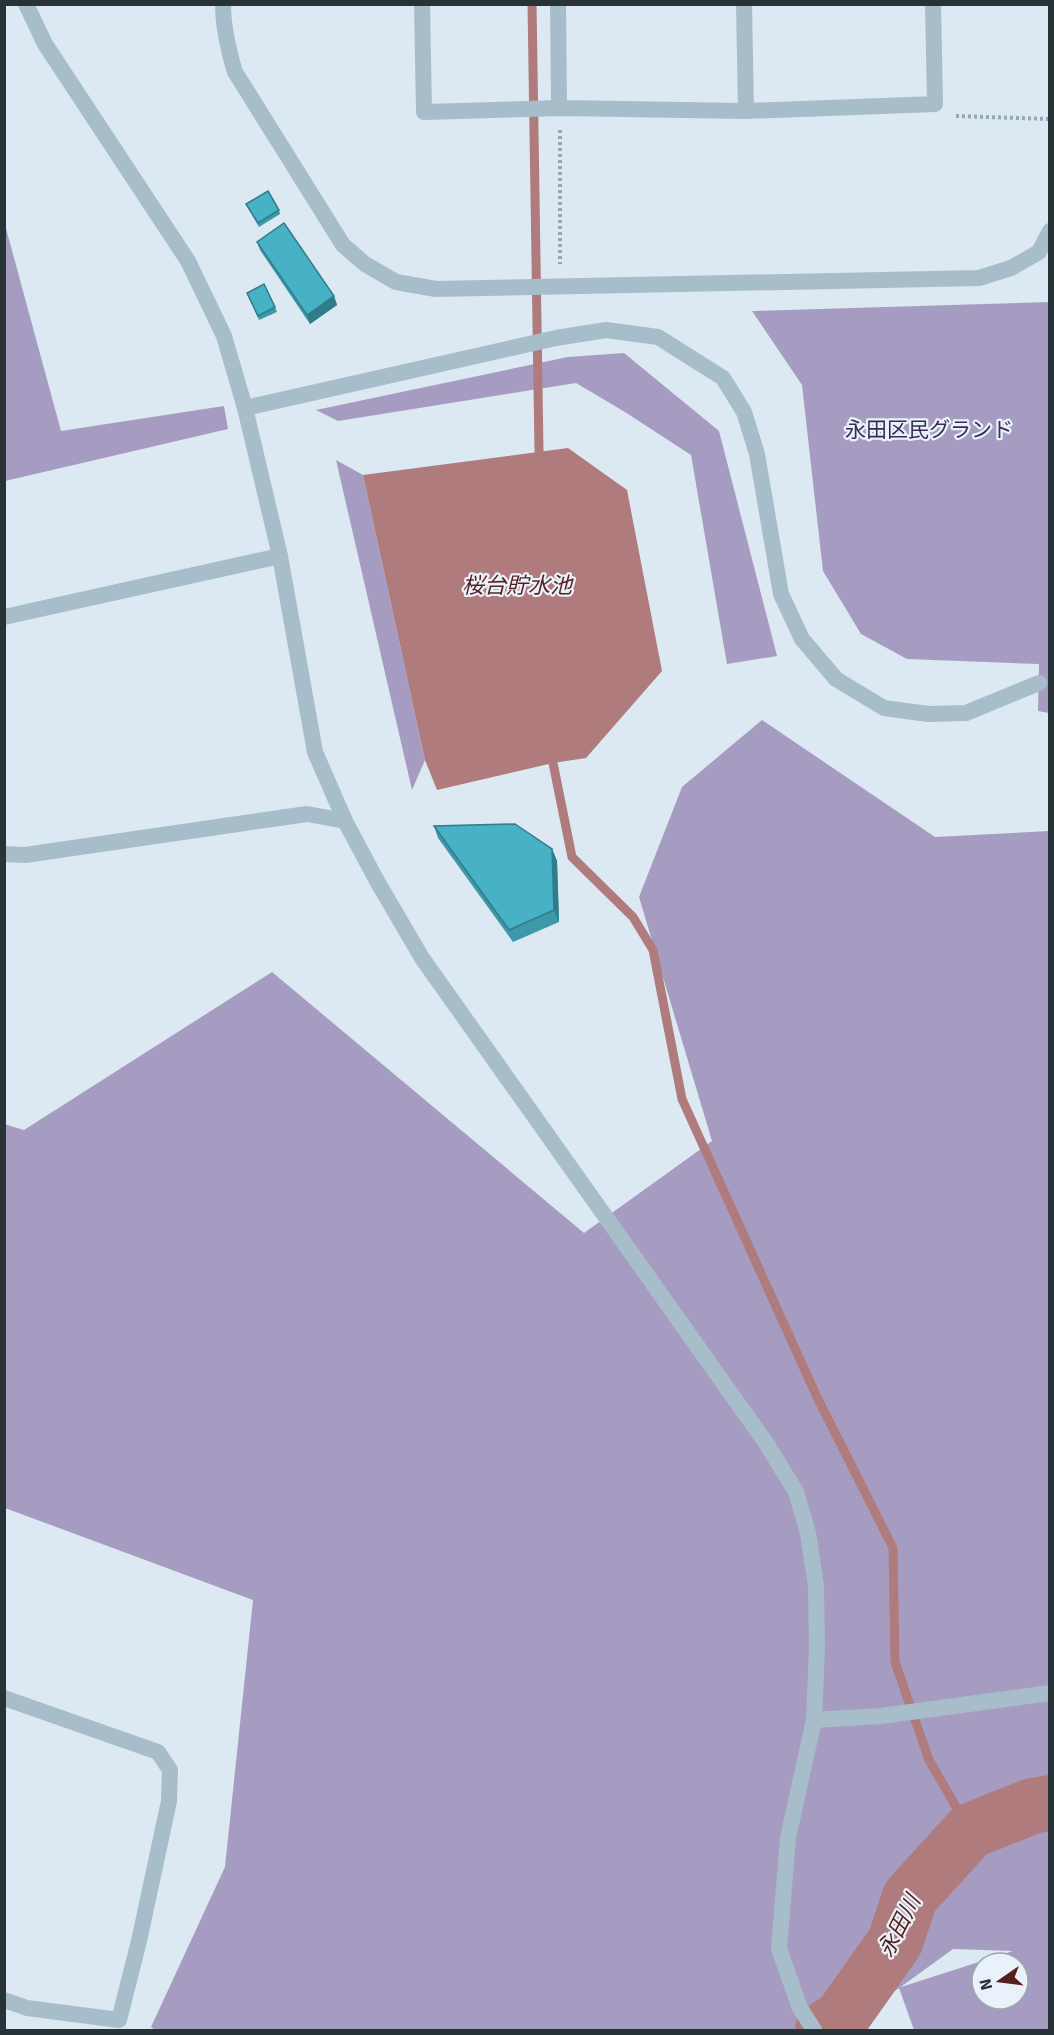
<svg xmlns="http://www.w3.org/2000/svg" width="1054" height="2035" viewBox="0 0 1054 2035" font-family="Signika,'Noto Sans JP',sans-serif">
<style>
.green{fill:#a69cc1;fill-rule:evenodd}
.water{fill:#af7b7d}
.lines{fill:none;stroke-linecap:round;stroke-linejoin:round}
.stream{stroke:#af7b7d;stroke-width:9}
.river{stroke:#af7b7d;stroke-width:56}
.path{stroke:#92a9b6;stroke-width:4;stroke-dasharray:3 3;stroke-linecap:butt}
.minor{stroke:#a8bdca;stroke-width:16}
.tertiary{stroke:#a8bdca;stroke-width:16}
.wall{fill:#3d98a9}
.shaded-wall{fill:#327c8a}
.building{fill:#47b1c5;stroke:#327c8a;stroke-width:1.5}
.labels{text-anchor:middle;dominant-baseline:central;stroke-width:4.5;stroke-linejoin:round;paint-order:stroke}
.park-label{font-size:21px;fill:#382c55;stroke:#e9f2fa}
.water-label{font-size:22px;font-style:italic;fill:#581e1f;stroke:#e9f2fa}
</style>
<rect width="100%" height="100%" fill="#dce8f2"/>
<path class="green" d="M4,221L61,431L224,406L228,429L5,481Z
M1049,302V713L1038,711L1039,664L907,659L861,634L823,571L802,385L752,311Z
M624,353L719,431L777,656L727,664L691,455L625,412L576,383L338,421L316,410L568,357Z
M336,460L363,475L425,760L412,790Z
M762,720L935,837L1049,831V2030H914L899,1988L839,2030H155L151,2027L225,1867L253,1600L5,1508L4,1124L24,1130L272,972L584,1233L712,1141L639,897L682,787ZM953,1949L1013,1951L901,1987L902,1986ZM982,1963H1018V1999H982Z"/>
<path class="water" d="M568,448L627,490L662,671L586,758L553,763L437,790L425,760L363,475Z"/>
<g class="lines">
<path class="stream" d="M532,4L539,451
M553,763L572,857L633,917L653,950L682,1099L817,1397L893,1548L895,1662L929,1760L970,1831"/>
<path class="river" d="M823,2030L842,2017L895,1942L910,1897L970,1831L1032,1806L1050,1803"/>
<path class="path" d="M956,116L1050,119
M560,130V264"/>
<path class="minor" d="M422,4L424,112L559,108L746,111L935,104L933,4
M558,4L559,108
M744,4L746,111
M245,408L556,338L606,330L658,337L723,378L744,412L757,454L781,594L802,639L836,679L884,708L928,714L966,713L1039,683
M4,617L280,556
M4,854L25,855L307,814L345,821
M4,1698L158,1752L170,1770L169,1801L139,1941L119,2020L27,2008L4,2000
M814,1720L881,1716L1050,1693"/>
<path class="tertiary" d="M26,4L45,44L188,261L224,336L245,408L280,556L315,752L345,821L377,881L422,958L766,1443L796,1492L808,1533L816,1586L817,1648L814,1720L788,1838L779,1949L800,2008L814,2030
M223,4C223,28 228,49 235,72L343,245L365,264L396,282L436,289L979,278L1011,268L1039,252L1050,231"/>
</g>
<path class="wall" d="M246,204L279,210L280,214L259,227Z
M257,242L334,296L337,305L310,324L260,250Z
M247,293L275,307L277,312L259,320Z
M434,826L552,849L557,861L559,922L513,942L438,838Z"/>
<path class="shaded-wall" d="M334,296L337,305L310,324L307,315Z
M552,849L557,861L559,922L554,910Z"/>
<path class="building" d="M268,191L279,210L258,223L246,204Z
M284,223L334,296L307,315L257,242Z
M264,284L275,307L258,316L247,293Z
M515,824L552,849L554,910L509,930L434,826Z"/>
<g class="labels">
<g class="park-label">
<text x="929" y="430">永田区民グランド</text>
</g>
<g class="water-label">
<text x="517" y="585">桜台貯水池</text>
<text transform="translate(899 1926) rotate(-63)">永田川</text>
</g>
</g>
<rect width="1054" height="2035" fill="none" stroke="#283337" stroke-width="12"/>
<g transform="translate(1000 1981) rotate(256)"><circle r="28" fill="#e9f2fa" stroke="#9ca6ac" stroke-width="1.5"/>
<path d="M0-4.5L10 22L0 15L-10 22Z" fill="#581e1f"/>
<text y="-9" font-size="16" font-weight="bold" text-anchor="middle" fill="#283337">N</text>
</g>
</svg>
